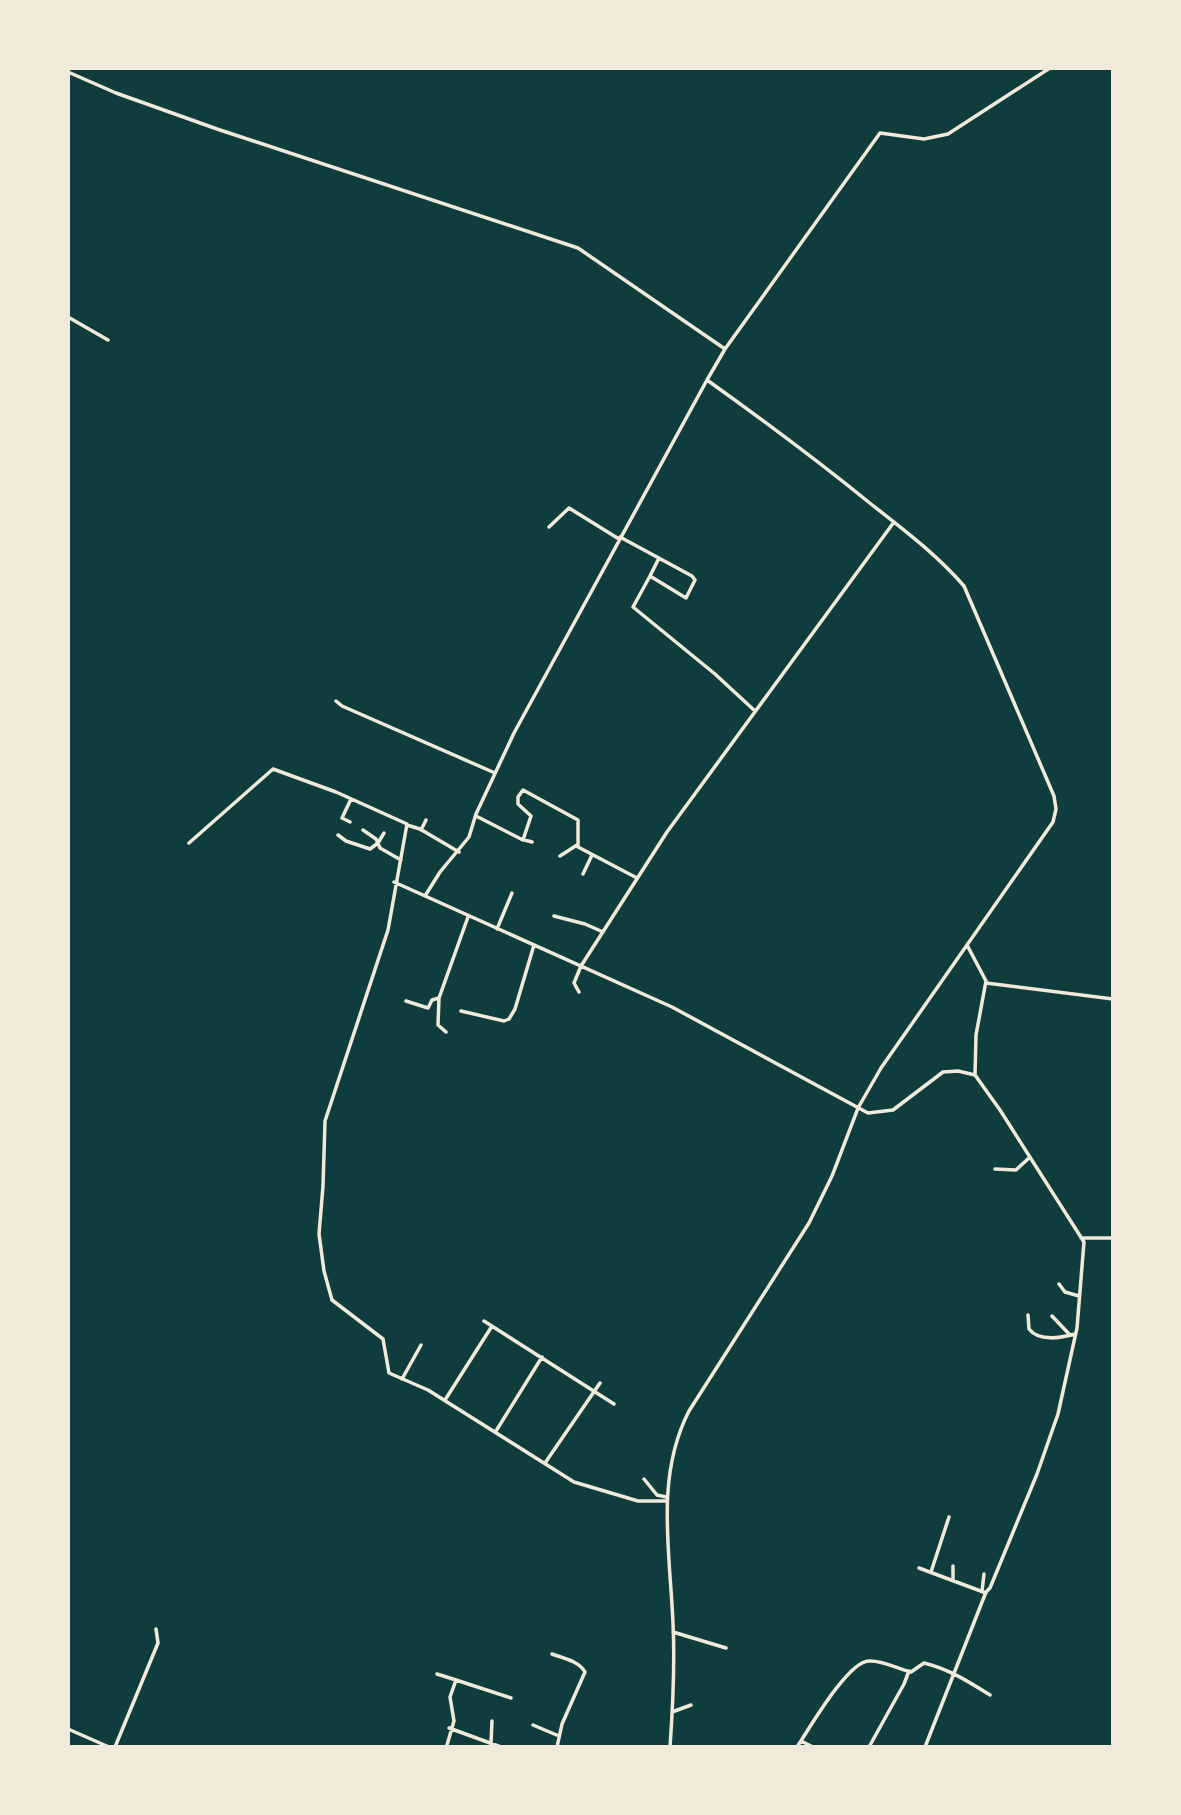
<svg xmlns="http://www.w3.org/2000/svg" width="1181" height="1815" viewBox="0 0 1181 1815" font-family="'PT Sans',sans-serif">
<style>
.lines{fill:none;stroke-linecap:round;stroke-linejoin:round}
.minor{stroke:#f1e9da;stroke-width:3.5}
</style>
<rect width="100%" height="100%" fill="#0f3d3e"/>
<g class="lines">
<path class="minor" d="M68,72L116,93L217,129L578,248L725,349L707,380C763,420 818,461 871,504C904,530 936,554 964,586L1054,796L1056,809L1053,822L881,1068L858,1108L832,1176L809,1223L689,1411C655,1477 670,1551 673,1623C675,1664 673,1705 670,1747
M68,317L108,340
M725,349L880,133L924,139L948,134L1050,68
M549,527L569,508L619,539
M620,537L692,576L695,580L686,598L650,576L633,607L715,674L755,711
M650,576L659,558
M336,701L342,706L495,773
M476,816L521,839L532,842
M350,822L342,818L351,799
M407,825L420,829L459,852
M363,830L376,839L380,848L401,860
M421,830L426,820
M338,835L346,841L370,849L378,843L384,833
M523,840L531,816L518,804V797L523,790L578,820V847L637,878
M189,843L273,769L336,792L407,824L388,930L325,1121L323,1186L319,1234L324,1271L332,1300L383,1339L389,1373L428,1390L574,1482L638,1501H666
M560,856L577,845
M583,874L592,855
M394,882L672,1007L868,1113L893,1110L943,1072L958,1071L975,1075
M425,896L440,872L469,837L476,814L514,733L707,380
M554,916L585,924L603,932
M497,929L512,893
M986,983L1113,999
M579,992L574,983L581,966L667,832L894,522
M439,998L438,1025L446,1032
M406,1001L428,1008L432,1000L439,998L468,917
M461,1011L504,1021L509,1019L515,1009L534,945
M995,1169L1016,1170L1030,1157
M1081,1238H1113
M1059,1284L1065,1292L1079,1296
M1028,1315L1029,1329C1039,1342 1060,1338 1075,1334
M1052,1316L1070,1335
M484,1321L614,1404
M402,1379L421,1345
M445,1400L492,1326
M496,1431L542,1357
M545,1463L600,1383
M644,1479L657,1495L666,1497
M953,1566V1580
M919,1568L986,1593
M931,1572L949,1517
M982,1591L984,1574
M673,1632L726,1648
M552,1654C563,1658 579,1661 585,1672L562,1724L557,1747
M437,1674L456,1680
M672,1712L691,1705
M533,1725L559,1736
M449,1728L501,1747
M68,1729L109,1747
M801,1741L813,1747
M491,1743L492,1721
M447,1745L454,1721L450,1697L456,1680L511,1698
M115,1747L158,1643L156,1629
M797,1747C809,1729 848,1661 869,1661C883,1660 897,1669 911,1672L924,1663C949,1669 969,1682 990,1695
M869,1747L904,1684L909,1671
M925,1747L986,1592L990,1588L1037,1474L1058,1414L1077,1328L1084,1242L1000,1110L975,1075L976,1035L986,981L967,945"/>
</g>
<rect width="1181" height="1815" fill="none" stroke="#f1e9da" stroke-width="140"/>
</svg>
